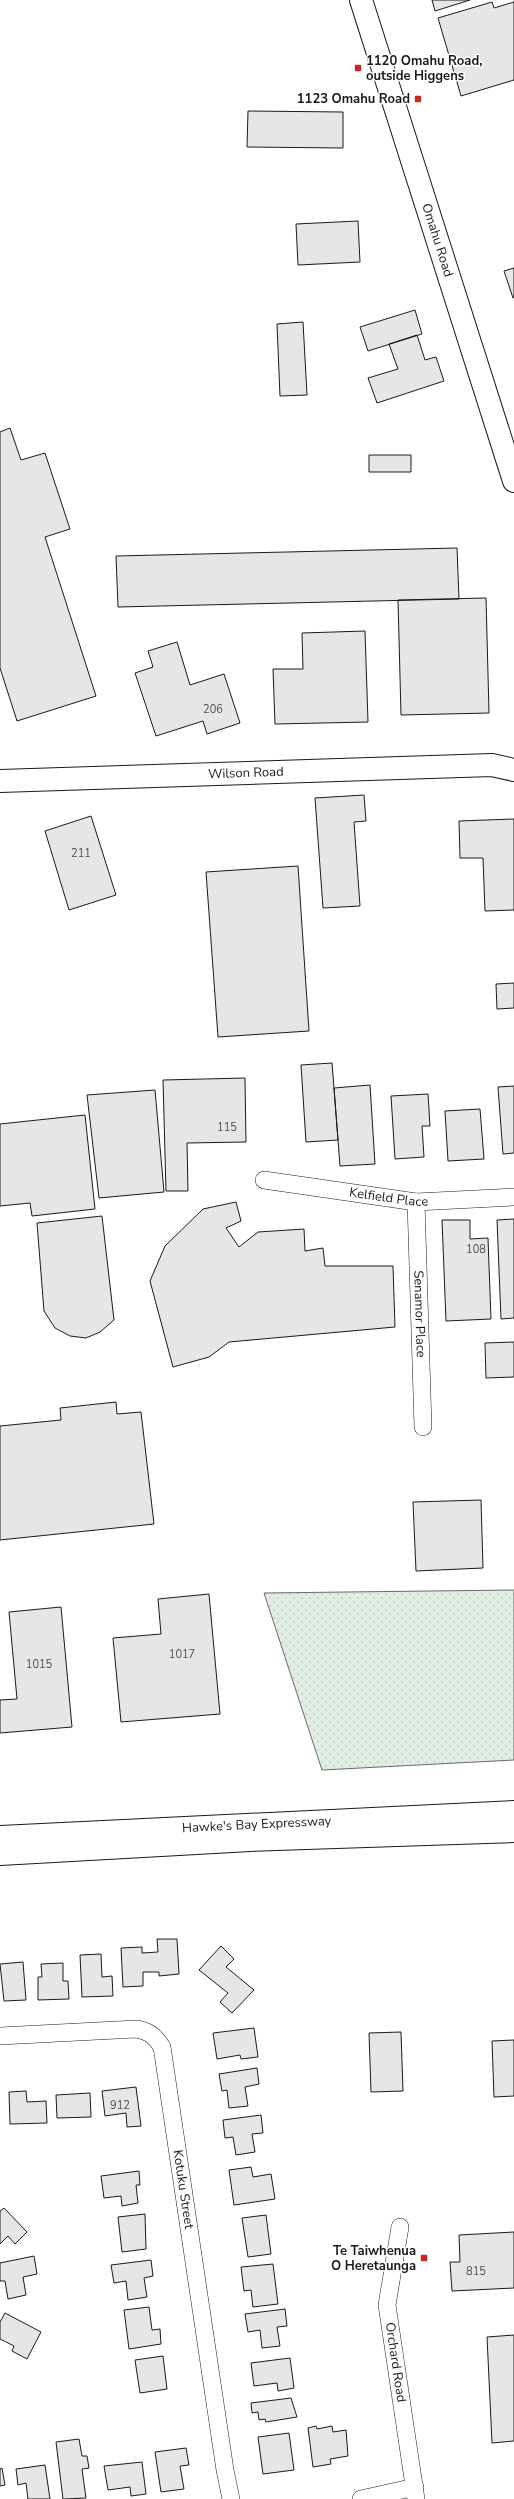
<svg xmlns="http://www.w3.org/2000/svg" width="514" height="2499" viewBox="0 0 514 2499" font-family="'Nunito Sans',sans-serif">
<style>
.grass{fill:url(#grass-dots);stroke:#6a6a6a}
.building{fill:#e6e6e6;stroke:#1a1a1a}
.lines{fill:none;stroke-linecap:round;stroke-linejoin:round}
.street-casing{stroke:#1a1a1a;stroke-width:18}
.secondary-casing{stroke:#1a1a1a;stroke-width:24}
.highway-casing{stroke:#1a1a1a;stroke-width:24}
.street{stroke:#fff;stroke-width:17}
.secondary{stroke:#fff;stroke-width:22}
.highway{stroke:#fff;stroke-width:22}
.poi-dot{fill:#c62828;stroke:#fff;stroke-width:1.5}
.labels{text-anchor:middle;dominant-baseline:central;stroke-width:3;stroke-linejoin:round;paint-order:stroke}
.number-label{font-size:11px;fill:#4d4d4d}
.poi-label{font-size:13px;font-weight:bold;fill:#1a1a1a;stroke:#fff;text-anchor:end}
.street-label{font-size:13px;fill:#1a1a1a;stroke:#fff}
</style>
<defs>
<pattern id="grass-dots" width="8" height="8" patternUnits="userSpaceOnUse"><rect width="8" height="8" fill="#e0efe3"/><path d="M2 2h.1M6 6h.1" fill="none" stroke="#c0ccc2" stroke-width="1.8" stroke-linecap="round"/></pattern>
</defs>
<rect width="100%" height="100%" fill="#fff"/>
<path class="grass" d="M514,1590V1760L322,1770L264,1593Z"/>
<path class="building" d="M432,0H470L435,11Z
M492,2L494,8L514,2V80L461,96L438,18Z
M248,111L343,112V148L247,147Z
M358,221L360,262L298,265L296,224Z
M514,268V298H513L504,271Z
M415,310L422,334L368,351L360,327Z
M303,322L307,395L280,396L277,324Z
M417,335L425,360L436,357L444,381L377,403L368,378L398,369L389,344Z
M10,428L21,460L45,453L70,529L45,537L96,696L17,721L0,668V432Z
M369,455H411V472H369Z
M457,548L459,599L118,607L116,556Z
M486,598L489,713L401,715L398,600Z
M365,631L368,722L275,724L273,669H303L302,633Z
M177,642L190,685L224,674L240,723L207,734L203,721L156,736L135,673L153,667L148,651Z
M364,795L366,821L354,822L360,906L323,908L315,798Z
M91,816L116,895L69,910L45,831Z
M514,819V910L485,911L483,858H460L459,821Z
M298,866L309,1031L218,1037L206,872Z
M514,983V1008L497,1009L496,984Z
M332,1063L338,1140L306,1142L301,1065Z
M245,1078L246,1142L187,1143L188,1191H166L163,1080Z
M370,1085L375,1164L340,1166L334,1088Z
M514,1086V1153L503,1154L498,1087Z
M155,1090L164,1192L99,1198L87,1095Z
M428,1094L430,1126H422L424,1157L395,1159L391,1096Z
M480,1109L484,1159L448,1161L445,1111Z
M85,1115L95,1209L32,1216L30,1203L0,1206V1124Z
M236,1202L241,1221L226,1228L239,1247L258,1232L304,1229L305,1251L323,1248L325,1266H393L395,1327L229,1342L209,1357L173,1367L150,1281L165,1246L203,1209Z
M102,1216L114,1320L100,1332L86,1338L70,1336L55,1328L44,1311L37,1223Z
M514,1219V1318L501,1319L497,1220Z
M442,1220H470V1239L488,1238L491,1319L446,1321Z
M514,1342V1377L486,1378L485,1343Z
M116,1402L117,1414L141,1412L154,1524L0,1540V1426L61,1420L60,1408Z
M481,1500L483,1568L416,1571L413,1502Z
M209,1594L220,1714L121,1722L113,1638L161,1634L158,1599Z
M61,1607L72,1727L0,1733V1700L17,1699L9,1612Z
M157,1939H177L179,1974L159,1976V1972H143V1986L123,1987L121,1948L142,1947V1953L158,1952Z
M221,1946L234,1959L226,1967L254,1990L232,2013L220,2002L228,1993L199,1970Z
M101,1954L102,1977L112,1976L113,1996L82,1997L80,1955Z
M23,1962L26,2000L4,2001L0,1964Z
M63,1963V1981H68L69,1999L38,2000V1977H42L41,1964Z
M254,2028L258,2057L241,2059L240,2055L217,2059L213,2033Z
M401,2032L403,2091L371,2092L369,2033Z
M514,2040V2096L494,2097L492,2041Z
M257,2068L259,2084L245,2087L248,2106L229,2108L227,2090L222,2091L219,2074Z
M136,2087L141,2126L127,2127L126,2113L105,2116L102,2091Z
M26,2091L27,2102L46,2101L47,2123L10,2124L9,2092Z
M90,2093L91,2117L57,2118L56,2095Z
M261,2115L263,2133L252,2134L255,2152L236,2155L233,2137L225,2138L223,2120Z
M251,2167L253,2177L271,2174L275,2199L234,2205L229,2170Z
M139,2171L140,2185H136L138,2203L122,2206L121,2196L104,2198L101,2176Z
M4,2208L27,2232L15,2244L8,2236L0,2244V2211Z
M145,2214L146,2249L122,2252L118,2217Z
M266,2215L271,2254L248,2257L242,2218Z
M514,2232V2288L452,2291L450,2262H460L459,2235Z
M34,2256L37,2274L23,2277L26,2295L8,2299L5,2281H0V2263Z
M151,2260L153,2276L144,2278L147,2297L128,2300L126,2281L114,2283L111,2265Z
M273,2264L278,2304L253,2307L251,2290L244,2291L241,2267Z
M149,2307L152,2330L160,2329L161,2344L129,2349L124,2310Z
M285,2309L287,2326L277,2327L280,2346L262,2348L260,2330L248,2332L245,2314Z
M5,2313L41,2332L27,2359L12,2351L14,2346L0,2339V2322Z
M514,2335V2441L492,2443L487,2337Z
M163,2356L167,2389L140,2393L135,2360Z
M290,2358L294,2388L278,2391L277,2383L254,2386L251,2363Z
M291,2398L297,2417L266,2422L265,2419L259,2420L258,2412L252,2413L251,2403Z
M316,2426L317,2429L332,2426L333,2432L346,2430L348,2456L330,2459L331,2464L313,2467L308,2428Z
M289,2433L294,2470L263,2474L258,2437Z
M79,2439L82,2456H87L89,2468L82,2469L86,2498L63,2499L56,2442Z
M186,2448L189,2465L180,2466L184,2489L161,2492L155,2452Z
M142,2462L146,2494L131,2496L130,2487L108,2490L104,2466Z
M45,2465L50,2499H28L26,2483L18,2485L16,2469Z
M2,2468L5,2485L0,2486V2469Z"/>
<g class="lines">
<g class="street-casing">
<g id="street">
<path id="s1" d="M264,1180L416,1202L514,1197"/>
<path id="s2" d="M416,1202L423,1427"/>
<path id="s3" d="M0,2036L136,2029C149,2031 155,2036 162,2047L225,2470L231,2499"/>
<path id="s4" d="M400,2227L387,2305L416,2499"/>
<path d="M361,2499L415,2487"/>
</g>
</g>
<g class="secondary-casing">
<g id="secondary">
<path id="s5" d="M361,0L514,481"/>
<path id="s6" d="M0,781L492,765L514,770"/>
</g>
</g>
<g class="highway-casing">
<g id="highway">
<path id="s7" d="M0,1837L514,1812"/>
<path d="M0,1854L250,1840L514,1831"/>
</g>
</g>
<use href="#street" class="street"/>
<use href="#secondary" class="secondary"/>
<use href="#highway" class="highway"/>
</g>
<g class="poi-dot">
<rect x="354" y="64" width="8" height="8" rx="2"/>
<rect x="414" y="95" width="8" height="8" rx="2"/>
<rect x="420" y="2254" width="8" height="8" rx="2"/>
</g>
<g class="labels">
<g class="number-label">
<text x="213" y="709">206</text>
<text x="81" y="853">211</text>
<text x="227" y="1127">115</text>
<text x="476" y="1249">108</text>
<text x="182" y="1654">1017</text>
<text x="39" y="1664">1015</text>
<text x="120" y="2105">912</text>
<text x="476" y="2271">815</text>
</g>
<g class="poi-label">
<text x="366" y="61" text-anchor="start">1120 Omahu Road,<tspan x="366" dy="15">outside Higgens</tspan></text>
<text x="410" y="99">1123 Omahu Road</text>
<text x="416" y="2251">Te Taiwhenua<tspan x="416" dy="15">O Heretaunga</tspan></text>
</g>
<g class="street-label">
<text stroke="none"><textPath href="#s5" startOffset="252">Omahu Road</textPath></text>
<text stroke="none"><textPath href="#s6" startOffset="246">Wilson Road</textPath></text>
<text stroke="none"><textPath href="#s1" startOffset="126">Kelfield Place</textPath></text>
<text stroke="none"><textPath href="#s2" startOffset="112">Senamor Place</textPath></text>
<text stroke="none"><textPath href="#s7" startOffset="257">Hawke's Bay Expressway</textPath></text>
<text stroke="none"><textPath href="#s3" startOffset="313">Kotuku Street</textPath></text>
<text stroke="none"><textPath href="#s4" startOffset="137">Orchard Road</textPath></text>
</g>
</g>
</svg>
